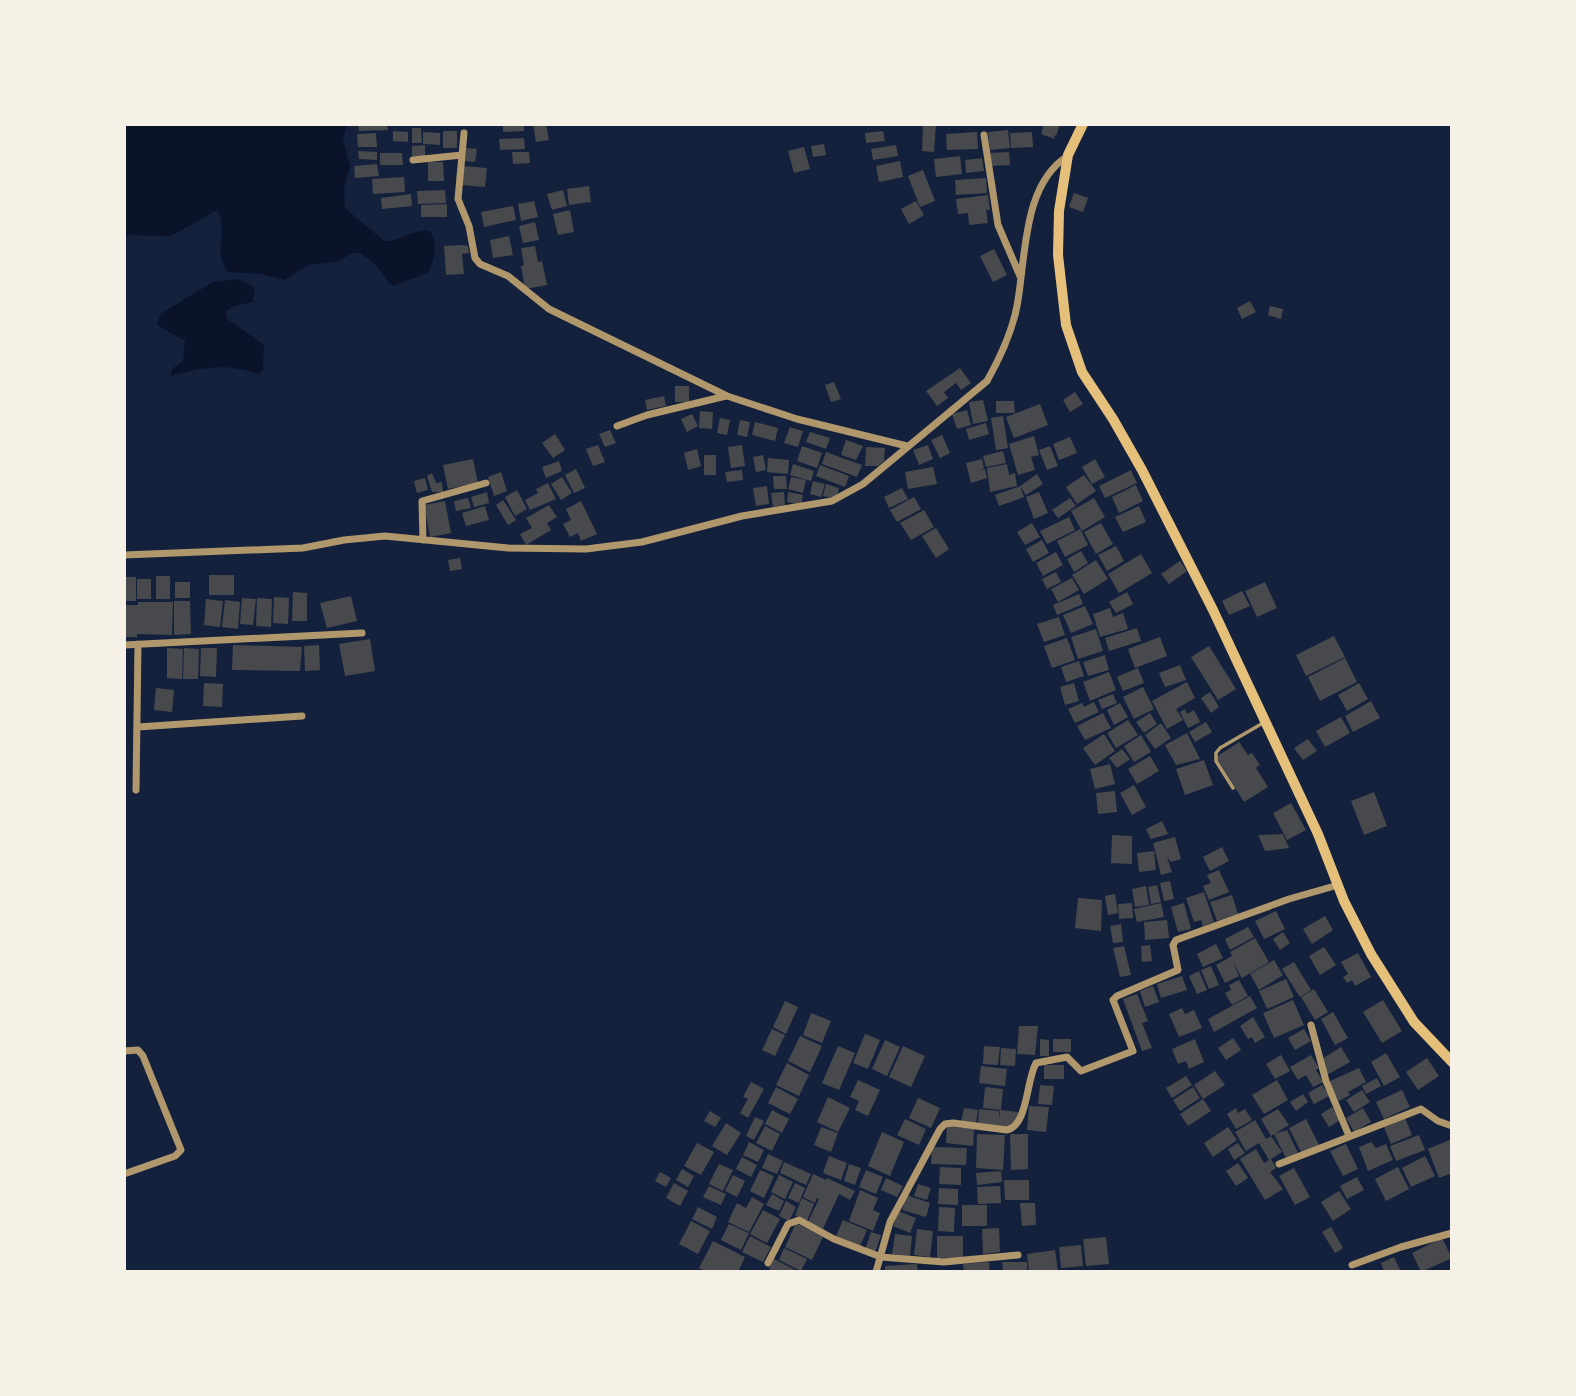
<svg xmlns="http://www.w3.org/2000/svg" width="1576" height="1396" viewBox="0 0 1576 1396" font-family="'Source Sans 3',sans-serif">
<style>
.water{fill:#0b132b}
.building{fill:#48494c}
.lines{fill:none;stroke-linecap:round;stroke-linejoin:round}
.service{stroke:#b1986c;stroke-width:3.5}
.minor{stroke:#b1986c;stroke-width:7}
.primary{stroke:#e5c07b;stroke-width:10}
</style>
<rect width="100%" height="100%" fill="#14213d"/>
<path class="water" d="M124,124H347L343,140L350,167L344,188L345,208L384,241C400,242 415,228 430,231C439,245 434,258 429,272L394,286L389,283L376,265L360,253H353L336,262L308,265L285,280L261,274L227,272C225,267 222,261 221,256C219,241 226,224 217,210L171,236L124,235Z
M239,279L251,285L255,289L252,302L232,307L226,311V318L264,345L263,370L258,374C225,363 203,367 171,376L172,369L183,361L185,341L157,325L160,314L213,282Z"/>
<path class="building" d="M358,124H387L388,130L359,131Z
M503,124H524V131L503,132Z
M533,124H546L549,140L536,142Z
M923,124H936L934,152L922,151Z
M1044,124H1060L1056,136L1054,135L1055,139L1041,134Z
M412,128H421L422,143H412Z
M1008,130L1010,148L990,150L988,132Z
M393,131L408,132V142L393,141Z
M443,131H457V148H443Z
M883,131L885,141L866,143L865,133Z
M423,132L440,133V145L423,144Z
M977,132L978,149L947,150L946,134Z
M1032,132L1033,147L1011,148L1010,133Z
M376,133L377,147H358L357,134Z
M524,138L525,149L500,150L499,139Z
M824,144L826,155L813,157L811,146Z
M425,145V156H412V146Z
M896,145L898,156L873,160L871,149Z
M804,147L810,169L794,173L788,151Z
M466,148L477,149L475,162L465,161Z
M358,151L377,152V160L359,159Z
M512,152H529L530,163L513,164Z
M1009,152L1010,165L991,166L990,153Z
M380,153H402L403,165H380Z
M960,156L962,174L936,177L934,159Z
M982,158L984,171L966,173L965,160Z
M900,161L903,177L879,182L876,166Z
M428,162H443L444,181H428Z
M377,164L379,176L355,178L354,166Z
M463,166L487,168L485,187L461,185Z
M923,170L935,201L920,207L908,176Z
M404,177L405,192L373,194L372,179Z
M986,178L987,193L956,195L955,180Z
M589,186L591,202L569,205L567,189Z
M445,190L446,203L418,204L417,191Z
M563,190L567,206L552,210L547,194Z
M1074,193L1088,198L1083,212L1069,207Z
M411,194L412,206L382,209L381,198Z
M988,195L990,210H986L988,223L969,225L968,213L958,214L956,199Z
M534,201L538,217L521,221L518,204Z
M916,201L924,215L909,224L901,209Z
M447,204V217H421V205Z
M513,206L516,220L484,227L481,212Z
M570,210L574,232L558,235L553,214Z
M535,222L539,240L523,243L519,226Z
M509,236L513,255L493,258L490,240Z
M462,245L468,246L469,253L462,254L464,274L446,275L444,246Z
M535,246L538,262L542,261L547,285L525,289L521,266L524,265L521,248Z
M994,249L1007,275L993,282L980,256Z
M1250,301L1256,312L1242,319L1237,308Z
M1270,306L1283,309L1281,319L1268,315Z
M960,368L971,383L961,390L956,383L944,392L948,398L937,406L926,391Z
M834,382L841,399L831,402L825,385Z
M675,386H689V402H675Z
M1075,392L1083,404L1070,412L1063,400Z
M664,396L666,406L647,410L645,400Z
M983,400L988,421L973,424L969,402Z
M996,401H1014L1015,413H996Z
M1040,404L1048,425L1014,438L1006,417Z
M967,410L971,425L957,429L952,414Z
M700,411L713,412L712,429L699,428Z
M692,414L698,426L687,432L681,419Z
M1003,416L1008,448L996,450L991,418Z
M720,418L730,420L727,435L717,433Z
M740,420L750,422L747,437L737,435Z
M755,422L778,428L775,441L752,435Z
M986,423L989,434L969,440L966,429Z
M790,427L803,431L798,447L784,443Z
M610,430L616,443L605,447L599,434Z
M810,432L830,438L826,449L806,442Z
M555,434L565,450L553,458L542,443Z
M942,435L950,453L940,458L931,440Z
M1034,436L1039,455L1031,457L1035,470L1018,475L1009,444Z
M1070,437L1077,453L1059,460L1053,444Z
M846,440L863,446L856,460L841,455Z
M598,445L605,462L593,466L586,449Z
M742,445L745,466L731,468L728,447Z
M928,445L933,459L919,465L913,450Z
M802,446L822,453L817,468L797,461Z
M1050,446L1058,466L1047,470L1039,450Z
M866,447L885,448L884,461L878,466H865Z
M697,449L701,466L688,470L684,453Z
M1003,451L1006,463L986,467L983,456Z
M826,452L862,465L857,477L822,464Z
M704,455H716V475H704Z
M763,455L766,470L756,472L753,457Z
M768,458L789,460L788,474L767,472Z
M473,459L478,483L448,489L443,465Z
M982,459L984,468L980,470L985,469L987,478L971,483L966,463Z
M1095,459L1105,477L1092,484L1082,467Z
M559,461L562,471L546,478L542,467Z
M793,464L814,471L811,481L790,475Z
M1007,464L1009,475L1015,473L1017,486L990,492L987,468Z
M820,465L849,476L845,487L816,476Z
M933,467L937,484L908,489L905,472Z
M576,469L585,488L574,493L565,475Z
M742,470L743,480L727,482L725,472Z
M1131,470L1137,483L1105,498L1099,486Z
M501,472L507,491L494,496L488,477Z
M432,473L436,483L442,482L443,492H432L427,476Z
M1037,474L1043,484L1026,495L1020,486Z
M1084,475L1096,491L1077,504L1066,487Z
M773,476H786L787,489H774Z
M562,477L572,493L561,500L551,484Z
M791,477L806,480L803,493L788,489Z
M425,478L428,490L417,493L414,481Z
M813,481L825,484L821,497L810,494Z
M548,483L556,499L530,510L525,500L538,493L536,489Z
M826,484L839,488L837,496L832,498L823,496Z
M1136,485L1143,501L1119,513L1112,497Z
M767,486L769,504L756,506L753,488Z
M1020,486L1024,497L999,506L995,495Z
M902,488L908,499L889,508L884,497Z
M517,490L527,509L515,516L505,497Z
M487,492L489,503L474,507L471,497Z
M784,492L785,505L773,507L771,493Z
M788,492L803,495L801,505L787,502Z
M1039,492L1048,513L1034,519L1026,497Z
M914,497L921,509L897,522L890,510Z
M468,498L471,508L456,511L454,501Z
M1070,498L1076,506L1058,518L1052,510Z
M1094,498L1105,517L1082,531L1071,511Z
M503,500L516,520L508,525L496,505Z
M445,501L451,533L430,537L424,505Z
M581,501L597,534L581,541L578,533L570,537L563,524L571,520L566,509Z
M549,505L557,517L547,523L551,530L526,545L520,534L532,528L526,518Z
M485,506L489,520L466,526L462,513Z
M1139,506L1146,522L1123,532L1115,517Z
M924,510L934,527L911,540L900,523Z
M1069,517L1075,530L1047,544L1040,531Z
M1032,523L1040,537L1025,545L1017,532Z
M1101,523L1113,544L1096,554L1084,532Z
M936,528L949,549L936,558L922,536Z
M1080,529L1088,545L1065,557L1057,541Z
M1042,540L1049,553L1033,562L1026,549Z
M1116,546L1124,561L1107,571L1098,555Z
M1081,551L1088,563L1074,572L1067,559Z
M1056,552L1063,565L1043,576L1036,563Z
M1141,554L1152,573L1119,593L1108,574Z
M460,558L462,569L450,571L448,560Z
M1096,560L1108,579L1084,594L1072,575Z
M1180,561L1187,571L1169,584L1161,574Z
M1056,572L1061,582L1047,589L1042,579Z
M209,575H234V595H209Z
M156,576H170V599H156Z
M124,577H136V601H124Z
M1072,578L1079,590L1058,602L1051,589Z
M137,579H151V599H137Z
M175,582H190V598H175Z
M1265,582L1277,608L1257,617L1245,591Z
M1242,591L1250,606L1229,615L1222,601Z
M293,592L307,593V621H292Z
M1127,592L1133,604L1116,613L1109,602Z
M1079,594L1083,604L1057,615L1053,605Z
M351,596L357,621L327,628L320,603Z
M274,597L289,598L288,624L273,623Z
M242,598L256,599L253,625L240,624Z
M257,598L272,599L271,627L256,626Z
M206,599L223,601L220,627L204,625Z
M225,600L240,602L238,629L222,627Z
M174,601H190L191,634L174,635Z
M138,602H173L172,635L137,634V637H124V605H138Z
M1085,606L1093,624L1071,633L1063,615Z
M1110,608L1113,617L1123,613L1128,629L1100,637L1093,614Z
M1059,617L1065,635L1044,642L1037,624Z
M1137,628L1141,641L1109,651L1105,638Z
M1096,629L1103,651L1078,659L1071,637Z
M1334,636L1345,657L1306,676L1296,655Z
M1160,637L1167,656L1135,668L1128,649Z
M1067,638L1075,660L1052,668L1044,646Z
M370,639L375,671L345,676L339,644Z
M233,645L302,647L300,671L232,670Z
M319,645L320,670L305,671L304,646Z
M1209,646L1236,689L1218,700L1191,657Z
M167,648L183,649L182,679L167,678Z
M184,648L199,649L198,679H183Z
M201,648H217L216,677L200,676Z
M1105,655L1109,670L1088,676L1083,662Z
M1345,658L1357,682L1320,701L1308,677Z
M1079,661L1084,676L1066,682L1061,667Z
M1180,665L1186,680L1165,687L1159,673Z
M1138,668L1144,683L1123,691L1117,677Z
M1109,672L1116,690L1090,701L1083,682Z
M1187,682L1195,698L1176,709L1183,720L1167,729L1152,701Z
M204,683L223,684L222,707L203,706Z
M1074,683L1079,701L1065,705L1060,687Z
M1359,683L1368,699L1347,711L1338,695Z
M1143,687L1154,709L1134,719L1123,697Z
M156,688L174,690L172,712L154,710Z
M1210,692L1219,707L1211,713L1201,698Z
M1113,694L1117,703L1102,709L1098,700Z
M1371,701L1380,718L1353,732L1345,716Z
M1094,702L1099,712L1075,723L1068,709L1082,703L1084,707Z
M1120,703L1128,717L1114,725L1107,710Z
M1185,709L1187,714L1194,710L1200,722L1188,728L1180,712Z
M1103,713L1111,728L1085,740L1077,726Z
M1150,713L1157,724L1144,733L1136,722Z
M1341,717L1350,733L1325,747L1316,731Z
M1128,720L1138,735L1116,748L1107,733Z
M1206,722L1212,732L1195,742L1189,732Z
M1161,723L1171,738L1155,749L1145,735Z
M1187,733L1200,759L1176,765L1165,745Z
M1104,734L1115,751L1095,765L1083,748Z
M1141,735L1151,752L1134,762L1124,746Z
M1308,739L1317,751L1303,760L1294,748Z
M1239,742L1248,755L1252,753L1260,765L1256,768L1268,787L1244,802L1216,757Z
M1122,749L1130,759L1117,768L1109,758Z
M1150,756L1159,771L1137,784L1128,769Z
M1204,760L1213,785L1185,795L1176,769Z
M1110,764L1115,784L1095,789L1090,769Z
M1134,785L1146,807L1132,815L1120,793Z
M1115,791L1117,812L1098,814L1096,793Z
M1374,792L1387,826L1364,835L1351,801Z
M1291,803L1306,830L1287,840L1273,813Z
M1162,821L1168,834L1151,839L1146,829Z
M1283,834L1289,848L1265,851L1258,835Z
M1112,835L1132,836V864L1111,863Z
M1175,837L1181,859L1171,862L1167,857L1172,872L1161,875L1153,843Z
M1222,847L1229,861L1210,871L1203,857Z
M1154,851L1156,870L1139,872L1137,853Z
M1219,870L1229,892L1209,900L1203,886L1211,883L1207,875Z
M1170,881L1174,899L1164,901L1160,883Z
M1157,885L1161,902L1151,904L1148,887Z
M1146,886L1149,905L1135,907L1132,889Z
M1204,892L1214,922L1203,926L1201,920L1194,922L1186,898Z
M1115,894L1118,913L1108,915L1105,896Z
M1232,895L1238,914L1217,921L1210,902Z
M1078,898L1102,900L1101,931L1075,928Z
M1132,903L1133,918L1119,919L1118,904Z
M1161,903L1164,917L1137,922L1134,909Z
M1184,903L1191,929L1178,932L1171,907Z
M1276,911L1285,929L1264,939L1255,921Z
M1325,916L1333,930L1312,944L1303,929Z
M1167,920L1169,938L1145,940L1144,922Z
M1121,924L1123,942L1113,943L1110,926Z
M1248,927L1254,937L1230,950L1225,939Z
M1283,932L1290,943L1280,950L1273,939Z
M1255,938L1269,962L1242,978L1233,963L1239,976L1225,983L1216,965L1232,956L1230,952Z
M1216,944L1223,958L1203,967L1197,954Z
M1150,945L1152,961L1142,962L1141,946Z
M1124,946L1131,975L1120,977L1113,948Z
M1324,947L1336,965L1320,975L1309,956Z
M1358,953L1371,977L1355,986L1352,980L1347,983L1343,977L1348,974L1341,962Z
M1274,960L1283,975L1259,990L1250,974Z
M1294,962L1311,990L1300,997L1282,969Z
M1211,966L1219,985L1209,989L1201,970Z
M1199,971L1207,990L1197,994L1189,976Z
M1182,976L1187,990L1161,998L1157,984Z
M1286,979L1294,997L1267,1009L1259,991Z
M1239,980L1248,996L1232,1005L1225,993L1231,990L1229,985Z
M1153,986L1159,1002L1145,1007L1140,991Z
M1314,989L1328,1012L1315,1020L1301,997Z
M1137,994L1148,1021L1142,1023L1152,1048L1142,1051L1123,999Z
M1250,996L1257,1008L1214,1032L1208,1019Z
M1293,1000L1304,1025L1274,1038L1263,1013Z
M1383,1000L1402,1031L1382,1043L1363,1012Z
M785,1001L798,1007L786,1034L773,1027Z
M1182,1008L1185,1014L1194,1010L1202,1028L1179,1037L1169,1014Z
M1333,1012L1348,1038L1335,1045L1321,1019Z
M811,1013L831,1021L822,1043L803,1035Z
M1253,1017L1265,1037L1255,1043L1252,1037L1248,1039L1240,1026Z
M1019,1026H1038L1035,1055L1017,1054Z
M772,1029L785,1035L775,1056L762,1050Z
M1304,1029L1311,1041L1295,1050L1288,1038Z
M865,1034L880,1040L868,1069L853,1063Z
M800,1036L822,1046L810,1072L788,1061Z
M1233,1038L1241,1050L1226,1060L1218,1048Z
M1040,1039L1049,1040V1056H1040Z
M1053,1039H1071V1052H1053Z
M1195,1039L1204,1062L1189,1069L1186,1061L1178,1064L1172,1049Z
M885,1040L900,1047L887,1076L872,1069Z
M838,1046L855,1053L839,1090L822,1083Z
M903,1046L925,1056L911,1087L889,1077Z
M984,1046L1000,1047L998,1065L983,1064Z
M1341,1047L1350,1062L1327,1075L1322,1059Z
M1001,1048L1016,1049L1015,1066L1000,1065Z
M1386,1053L1400,1077L1384,1086L1371,1062Z
M1281,1055L1290,1071L1275,1079L1266,1064Z
M1311,1055L1319,1068L1316,1070L1323,1082L1313,1087L1306,1075L1298,1080L1290,1067Z
M1427,1058L1439,1076L1418,1090L1406,1072Z
M787,1063L809,1075L799,1096L776,1085Z
M1044,1065H1064V1079H1044Z
M981,1066L1007,1069L1005,1086L979,1083Z
M1359,1068L1366,1082L1348,1092L1350,1095L1339,1101L1328,1082Z
M1215,1071L1225,1085L1203,1099L1194,1085Z
M1186,1076L1192,1085L1172,1098L1166,1088Z
M1377,1078L1381,1086L1366,1094L1362,1086Z
M858,1080L880,1090L868,1116L855,1110L859,1101L850,1097Z
M1277,1080L1288,1100L1264,1114L1252,1095Z
M751,1082L764,1089L748,1118L740,1113L748,1099L743,1097Z
M1040,1085L1054,1086L1052,1105L1038,1104Z
M1322,1085L1329,1096L1314,1104L1308,1093Z
M776,1087L798,1099L790,1114L768,1103Z
M985,1087L1003,1089L1001,1110L983,1108Z
M1193,1087L1200,1098L1180,1111L1173,1100Z
M1362,1090L1370,1102L1354,1112L1346,1100Z
M1402,1090L1410,1107L1384,1119L1376,1102Z
M1303,1094L1308,1102L1296,1111L1290,1102Z
M828,1097L850,1108L838,1132L817,1122Z
M918,1098L940,1108L931,1128L909,1118Z
M1203,1099L1211,1111L1188,1126L1180,1114Z
M1029,1106L1049,1107L1046,1132L1027,1130Z
M1332,1107L1340,1120L1329,1127L1321,1114Z
M964,1108L978,1110L976,1124L961,1122Z
M1236,1108L1238,1113L1245,1109L1252,1120L1236,1129L1227,1114Z
M1363,1108L1371,1122L1354,1132L1346,1118Z
M979,1109L999,1111V1119L1000,1110L1018,1112L1017,1123L1008,1128L978,1124Z
M1278,1109L1289,1125L1271,1136L1261,1119Z
M772,1110L789,1119L782,1133L765,1124Z
M710,1111L721,1118L715,1127L704,1121Z
M755,1117L764,1121L754,1140L746,1136Z
M1405,1118L1412,1135L1391,1144L1384,1127Z
M905,1119L926,1129L919,1145L897,1135Z
M1306,1119L1319,1145L1302,1154L1289,1128Z
M1255,1120L1266,1139L1271,1136L1282,1152L1271,1159L1276,1168L1270,1172L1283,1189L1265,1200L1240,1159L1256,1149L1264,1163L1269,1160L1259,1143L1246,1151L1235,1132Z
M726,1123L741,1133L727,1155L712,1146Z
M765,1126L780,1134L772,1151L756,1143Z
M947,1126L974,1129L973,1146L946,1143Z
M821,1127L838,1133L831,1152L814,1145Z
M1228,1127L1237,1140L1213,1157L1204,1143Z
M1287,1130L1298,1153L1286,1158L1274,1134Z
M882,1132L904,1142L890,1176L868,1166Z
M977,1134L1005,1135L1003,1170L976,1168Z
M1010,1134H1028V1169L1011,1170Z
M1419,1135L1425,1150L1396,1161L1390,1146Z
M1452,1139V1173L1439,1178L1428,1149Z
M749,1142L764,1150L758,1162L743,1155Z
M1371,1142L1376,1148L1386,1144L1393,1160L1368,1171L1359,1147Z
M697,1143L714,1152L701,1175L684,1166Z
M1238,1143L1245,1153L1234,1160L1228,1149Z
M1346,1144L1358,1169L1343,1176L1330,1151Z
M932,1147L967,1148L966,1165L931,1164Z
M768,1154L783,1161L777,1174L762,1168Z
M829,1156L847,1163L841,1180L823,1173Z
M1425,1156L1435,1176L1411,1187L1402,1168Z
M742,1157L757,1165L751,1177L736,1169Z
M784,1162L811,1174L806,1185L780,1173Z
M1238,1163L1248,1178L1236,1186L1226,1171Z
M719,1164L733,1170L723,1191L709,1184Z
M849,1164L861,1168L855,1185L844,1181Z
M940,1167L961,1168V1185L939,1184Z
M1398,1167L1409,1189L1386,1201L1375,1179Z
M1294,1168L1310,1197L1295,1205L1279,1176Z
M682,1169L694,1176L688,1187L676,1180Z
M760,1170L774,1176L764,1198L750,1191Z
M866,1170L883,1177L876,1194L859,1187Z
M1001,1171L1002,1182L977,1185L976,1173Z
M660,1172L671,1178L666,1187L655,1181Z
M813,1174L826,1180L827,1178L855,1191L850,1200L839,1194L823,1229L808,1222L819,1199L817,1198L815,1203L803,1197Z
M733,1175L745,1181L737,1197L725,1191Z
M779,1175L793,1182L785,1199L771,1192Z
M1357,1177L1364,1190L1347,1199L1340,1186Z
M886,1178L903,1186L897,1197L881,1190Z
M1004,1180H1029V1200H1005Z
M674,1183L688,1191L680,1206L666,1198Z
M795,1183L805,1188L799,1203L788,1198Z
M918,1184L931,1188L927,1200L914,1196Z
M709,1186L726,1194L721,1205L703,1197Z
M1000,1186L1001,1203L978,1204L977,1187Z
M939,1188L958,1189V1205L938,1204Z
M860,1190L878,1198L873,1210L880,1213L873,1231L849,1221Z
M1339,1191L1351,1209L1333,1221L1321,1202Z
M772,1194L784,1201L779,1211L766,1205Z
M906,1195L930,1203L926,1217L902,1210Z
M752,1197L764,1204L749,1232L728,1222L737,1203L746,1208Z
M802,1198L814,1204L807,1221L795,1215Z
M786,1201L796,1207L789,1221L779,1216Z
M1020,1203H1035L1036,1225L1022,1226Z
M962,1205H987V1226H962Z
M698,1207L717,1217L712,1229L692,1219Z
M939,1207L955,1208L954,1232L938,1231Z
M763,1210L780,1219L767,1243L750,1234Z
M898,1211L916,1218L910,1233L893,1226Z
M843,1220L867,1230L860,1246L836,1236Z
M691,1221L710,1231L698,1254L679,1244Z
M796,1223L823,1237L812,1260L785,1247Z
M729,1224L749,1233L741,1250L721,1240Z
M1331,1227L1343,1248L1335,1253L1322,1232Z
M999,1228L1000,1252L983,1254L982,1229Z
M917,1229L933,1231L930,1257L914,1255Z
M871,1232L881,1235L875,1253L865,1250Z
M895,1234L912,1236L910,1256L892,1254Z
M750,1236L771,1247L763,1262L742,1252Z
M937,1236H963V1258H937Z
M1106,1237L1109,1264L1086,1266L1083,1239Z
M1442,1238L1452,1258L1421,1272L1412,1253Z
M713,1241L745,1257L738,1272H707L699,1268Z
M1081,1245L1083,1266L1061,1268L1059,1247Z
M784,1248L807,1259L801,1271L779,1260Z
M1055,1250L1058,1271L1029,1272L1027,1254Z
M1394,1257L1401,1272H1384L1381,1263Z
M774,1259L799,1272H775L769,1269Z
M989,1262L990,1272H964L963,1264Z
M1002,1262H1027V1272H1003Z
M917,1264L918,1272H885V1266Z"/>
<g class="lines">
<path class="service" d="M1233,788L1216,761V753L1220,748L1263,723"/>
<path class="minor" d="M464,133L458,199L469,226L475,258L480,264L508,276L549,309L727,396L797,419L907,446
M984,135L998,225L1020,276
M413,160L462,155
M617,426L647,415L726,396
M423,540L422,501L486,483
M124,555L303,548L344,540L385,536L508,548L586,549L642,542L742,516L832,501L863,484L987,381C1000,358 1012,332 1017,306C1026,259 1022,184 1068,156
M124,645L362,633
M138,727L302,716
M136,790L138,644
M1311,1025L1326,1081L1349,1136
M124,1051L138,1050L143,1056L181,1150L175,1156L124,1174
M1279,1164L1421,1109L1438,1121L1452,1126
M768,1263L788,1224L799,1220L834,1239L881,1257L944,1262L1018,1255
M1352,1265L1401,1247L1452,1233
M876,1272L890,1222L940,1129L945,1124L953,1123L1007,1130C1028,1125 1026,1081 1036,1063L1067,1057L1081,1071L1133,1051L1113,1000L1117,996L1178,970L1173,945L1176,940L1289,899L1338,885"/>
<path class="primary" d="M1083,124L1068,155L1059,211L1058,255L1066,325L1082,372L1113,419L1142,470L1213,610L1318,834L1344,901L1371,954L1414,1022L1452,1062"/>
</g>
<rect width="1576" height="1396" fill="none" stroke="#f6f1e7" stroke-width="252"/>
</svg>
